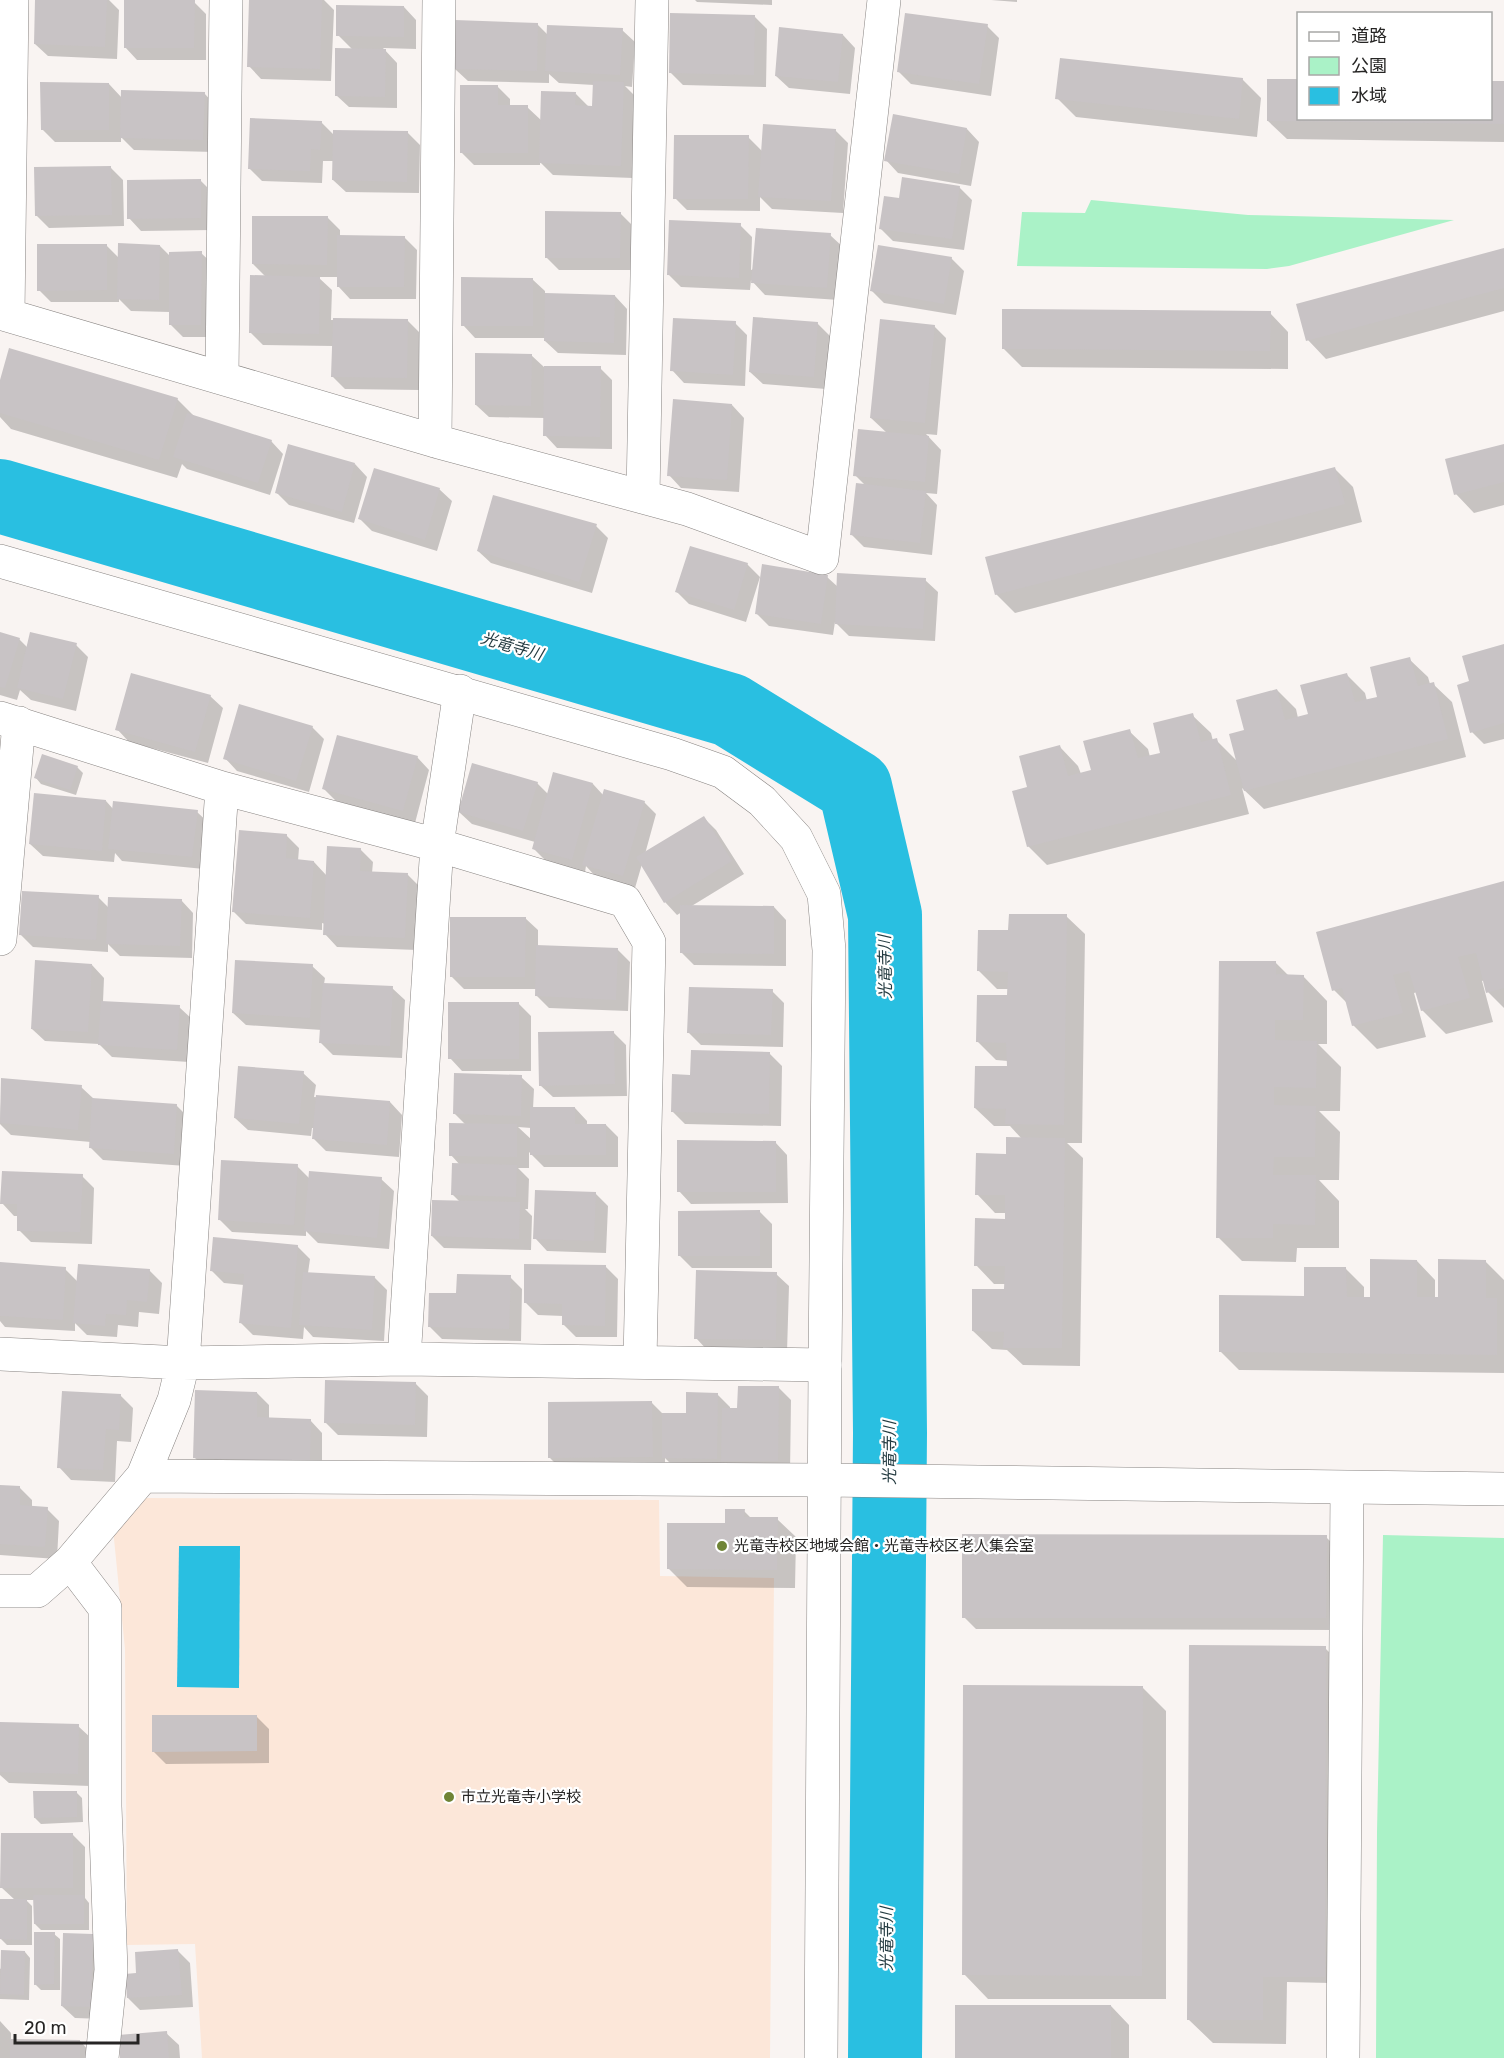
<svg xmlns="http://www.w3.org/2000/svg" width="1504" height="2058" viewBox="0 0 1504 2058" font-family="Rubik,'Noto Sans JP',sans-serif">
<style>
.education{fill:#fce7d9}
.green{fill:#aaf2c7}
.water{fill:#29bfe1}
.shadow{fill:#0003;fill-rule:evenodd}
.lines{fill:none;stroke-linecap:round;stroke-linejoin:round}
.river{stroke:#29bfe1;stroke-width:74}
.building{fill:#c8c3c5}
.street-casing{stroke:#888482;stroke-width:34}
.secondary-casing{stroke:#888482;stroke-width:34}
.street{stroke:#fff;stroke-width:33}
.secondary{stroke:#fff;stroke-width:33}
.poi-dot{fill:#6f8436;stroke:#fff;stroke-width:2}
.labels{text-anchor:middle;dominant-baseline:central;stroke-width:4.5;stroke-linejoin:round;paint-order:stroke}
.poi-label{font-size:15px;fill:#262524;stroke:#fff;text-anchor:start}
.water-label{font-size:16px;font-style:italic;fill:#243b41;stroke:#fff}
</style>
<rect width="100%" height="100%" fill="#f9f4f2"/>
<path class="education" d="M144,1498L659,1500L660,1576L774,1578L770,2058H202L195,1944L127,1945L125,1649L113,1529Z"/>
<path class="green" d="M1091,200L1248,215L1454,220L1289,266L1267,269L1017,266L1022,212L1085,213Z
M1383,1535L1504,1538V2058H1376L1377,1832Z"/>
<path class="water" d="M179,1546H240L239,1688L177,1687Z"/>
<path class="shadow" d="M37,0H109L119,10L117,59L48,56L35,44Z
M250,0H324L334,10L331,81L261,79L249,66Z
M695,0H772V5L697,2Z
M991,0H1017V2Z
M194,2L206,14V60H137L125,47Z
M404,7L416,20V49L383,48L397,63V108L349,107L336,95L353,50L338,35Z
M755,17L767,29L766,87L683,85L670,72Z
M537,24L548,35L622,30L635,42L632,87L625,86L635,96L633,178L553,175L540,162V165H474L462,153L497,86L510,99V107H527L542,121L576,94L589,107H593L594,85L559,83L549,74V83L468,81L455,69Z
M987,26L999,38L991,96L911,84L899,72Z
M843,35L855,48L850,94L789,88L776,76Z
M1242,79L1261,98L1257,137L1076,117L1057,98Z
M1268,80H1298V118H1490L1504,83V142L1287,139L1268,121Z
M109,84L122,98L204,93L216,106L215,152L134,150L121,137V142H55L42,129Z
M321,122L334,135L407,132L420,145L419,193L346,192L333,180V161H323L322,183L262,181L249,168Z
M967,129L979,142L971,186L898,173L886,160Z
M835,130L848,143L843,213L772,209L760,197V211L687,210L675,198L748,137L762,151Z
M111,168L123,180L124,226L49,228L36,215Z
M200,180L213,193V230L141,231L129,218Z
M959,187L972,200L964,250L893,241L880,228L900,200Z
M620,213L633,226L632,270H559L546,257Z
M328,218L340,230V237H404L417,250L416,299H350L338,286V277H318L332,290L331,320L408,321L420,333L419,390L345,389L333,377V346L263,345L250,332L266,277L253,264Z
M740,225L752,237L751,270L830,235L843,247L839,300L765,295L751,280L750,290L681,287L669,275Z
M106,245L120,259L160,246L171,257L201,253L214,265L213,337H183L170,324V312L131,311L119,299V302H51L39,290Z
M1504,249V311L1326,359L1308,340Z
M951,258L964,271L956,315L884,303L871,290Z
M532,279L545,291V295L615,296L627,309L626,355L558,353L545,341V338H475L463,325Z
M1270,313L1288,332V369L1022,367L1003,348Z
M735,323L747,335L745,386L684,383L672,370Z
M817,323L830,336L826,389L763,384L750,372Z
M934,326L946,338L937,435L926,434L941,450L937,494L926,493L937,505L932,555L864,547L852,535L866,486L855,475L887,433L871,418Z
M531,355L544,367L600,368L612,380V449L557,448L545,435V418L489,417L476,405Z
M0,385L177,399L196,418L271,441L283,454L270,495L187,469L182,464L177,478L11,429L0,417Z
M732,405L744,418L739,492L681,488L669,475Z
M1504,445V505L1474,513L1456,494Z
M355,464L367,477L354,523L289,505L276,492Z
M1334,468L1353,487L1362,522L1015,613L996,594Z
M439,489L452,501L437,551L372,531L360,519Z
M596,526L608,538L592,593L491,563L478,551Z
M747,564L760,577L746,622L689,604L677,592Z
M827,577L838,587L925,580L938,592L935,641L849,636L835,622L833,635L769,626L756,613Z
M0,634L19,639L28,648L76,645L88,657L76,711L31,700L20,690L17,700L0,695Z
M1504,645V739L1484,744L1472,732L1471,682Z
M1409,659L1428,677L1430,684H1433L1452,702L1466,757L1264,809L1242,788L1249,814L1047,865L1028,846L1029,788L1060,747L1078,766L1081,774L1093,771L1129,731L1148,749L1150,757L1162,754L1192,715L1211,733L1213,741L1216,740L1237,761L1246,731L1277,690L1296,709L1298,718L1310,715L1347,675L1365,693L1367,701L1379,698Z
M210,696L223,708L208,763L129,742L117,729Z
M312,727L324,739L309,792L237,771L225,758Z
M417,757L429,770L415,823L336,801L324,789Z
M77,767L83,773L76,795L41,784L36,778Z
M537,783L548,794L593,784L604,796L644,802L656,814L645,854L704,818L716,830L744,874L690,907H774L786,920V966L694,965L682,953V912L677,915L665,902L642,864L635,888L596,877L586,866L585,872L546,861L533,848L535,842L472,824L459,812Z
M106,801L114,810L197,812L210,824L204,869L122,861L115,853L114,862L43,856L30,844Z
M286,835L299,848L298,861L314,862L327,876L360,849L373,862L372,873L408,875L420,887L417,950L337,947L325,934V924L322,923V930L246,924L234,912Z
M1504,883V1008L1488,992L1485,980L1482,981L1493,1022L1446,1034L1422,1010L1417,992L1414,993L1426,1037L1377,1049L1353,1025L1348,1004L1334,990Z
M98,897L109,908L181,900L193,913L192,958L120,956L108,944V952L33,947L21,935Z
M1066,916L1085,934L1082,1143H1067L1083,1158L1080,1366L1023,1365L1007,1350L992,1349L973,1331L1006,1291V1284H994L976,1265L1006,1220L1007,1213H995L977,1194L1022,1139L1010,1126H994L975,1108L1008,1068V1061L996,1060L978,1042L1009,996V989H997L979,971L1010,932Z
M525,918L538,930V947L617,949L630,962L628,1011L549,1008L536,995V989H464L451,976Z
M1275,962L1289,976H1303L1327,1001V1044H1318L1341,1067L1340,1111H1319L1340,1132L1339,1180H1319L1339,1201V1248H1297L1296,1262L1242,1261L1218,1237Z
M92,965L104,978L103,1002L179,1007L192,1019L189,1062L112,1057L99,1044L45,1041L32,1029Z
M312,966L325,978L324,984L392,988L405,1000L402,1058L333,1055L321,1043L322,1030L246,1025L233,1013Z
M772,991L784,1003L783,1047L701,1045L689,1033Z
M518,1003L531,1016V1071H462L450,1058Z
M613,1032L626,1045L627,1096L553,1097L540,1085Z
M769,1053L782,1066L781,1126L685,1124L673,1112L692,1076Z
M303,1073L316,1085L314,1097L390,1102L402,1115L399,1157L326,1151L314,1139L315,1128H312L311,1136L248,1130L235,1118Z
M521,1077L534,1089L533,1109L575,1108L587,1121V1125H606L618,1137V1167H544L529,1152V1168H518L529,1179L528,1209H525L532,1216L531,1250L444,1248L432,1236L460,1202L452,1194L460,1165L451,1155L466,1125L454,1113ZM518,1127L531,1128L532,1140Z
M2,1080L81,1087L94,1099L176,1105L189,1118L186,1166L103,1160L91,1148V1142L11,1135L0,1124Z
M775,1142L787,1155L788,1203L691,1204L679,1191Z
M297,1166L310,1179H381L394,1191L389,1249L318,1243L306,1231V1236L232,1232L219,1219Z
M82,1176L94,1188L92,1244L31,1242L19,1230V1216H14L2,1203Z
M595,1193L608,1206L606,1253L547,1251L535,1238Z
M760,1212L772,1224V1268H692L680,1256Z
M297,1246L310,1259L308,1273L375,1278L387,1290L384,1341L313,1337L304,1327L303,1339L253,1335L241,1323L244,1285L224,1283L212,1271Z
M1417,1261L1435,1280V1299H1439L1485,1261L1504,1280V1373L1239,1370L1220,1351L1305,1297L1346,1269L1364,1287V1298H1371Z
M0,1264L65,1269L78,1282L149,1270L162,1283L159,1314L139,1312L138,1327L118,1325L117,1337L87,1335L75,1323V1331L5,1327L0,1321Z
M605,1266L618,1279L617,1337H576L563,1324V1316L538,1315L526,1303Z
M776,1274L789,1286L787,1352L708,1351L696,1338Z
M510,1277L522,1289L521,1341L442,1339L430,1327L458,1295Z
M416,1384L428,1396L427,1437L338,1435L326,1423Z
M779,1388L791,1400L790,1473L676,1469L665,1458V1469L562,1470L550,1458L652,1403L663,1414L687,1415L717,1394L730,1407V1409L739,1410Z
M257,1393L269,1405V1419L310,1420L322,1433V1473L207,1470L195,1458Z
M120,1395L133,1408L131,1442L117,1441L115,1482L71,1480L59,1467Z
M0,1487L20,1488L32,1500V1508L47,1509L59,1521L57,1559L0,1555Z
M744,1511L751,1518L777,1519L796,1537L795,1588L687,1587L668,1568Z
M1326,1537L1338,1549V1630L976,1629L964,1617Z
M1325,1648L1331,1654L1330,1983L1287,1982L1286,2044L1213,2043L1188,2019Z
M1142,1687L1166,1711V1999H988L964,1974Z
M257,1717L269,1729V1763L166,1764L153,1751Z
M0,1723L78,1726L91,1738L90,1786L9,1783L0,1775Z
M76,1792L82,1798L83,1822L41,1824L35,1818Z
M73,1835L85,1847V1898L89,1903V1930H41L35,1924V1900H26L32,1906V1945H7L1,1939L15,1900L2,1888Z
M54,1934L60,1939V1990H41L35,1984Z
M93,1936L105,1948L103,2019L75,2018L62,2006Z
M178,1951L190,1963L193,2007L140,2010L128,1998L138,1974Z
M25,1952L30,1958L29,2000L0,1999V1969Z
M1111,2006L1129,2025V2058H956Z
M0,2021L11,2033V2041H80L92,2054V2058H0Z
M166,2033L179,2045L180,2058H121Z"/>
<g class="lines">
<path class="river" d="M0,496L730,710L855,787L885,915L890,1433L885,2058"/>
</g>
<path class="building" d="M35,0H107L105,47L34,44Z
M124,0H195L194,48H124Z
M249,0H322L320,69L247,67Z
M336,5L404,6V37L336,36Z
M670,13L755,15L754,75L669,73Z
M905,13L988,24L979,84L897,72Z
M455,20L538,23L537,71L454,69Z
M547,25L623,28L620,75L545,71Z
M779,27L843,34L838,82L775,76Z
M335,48L386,49L385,97L335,96Z
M1060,58L1243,78L1239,119L1055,99Z
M1267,79H1298V118H1490V81H1504V124L1267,121Z
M593,81L624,82L621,166L539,163L541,91L576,92L575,105L592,106Z
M40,82L109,83V130H41Z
M460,85H498V105H528V153H460Z
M121,90L205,92L203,140L120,138Z
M893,114L967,128L959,174L884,161Z
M250,118L322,121L320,150L311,149L310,171L248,169Z
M763,124L836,129L831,201L758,197Z
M333,130L408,131L407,182L332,180Z
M674,135H749L748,199H673Z
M111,166L112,215L35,216L34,167Z
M902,177L960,186L952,239L879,229L884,196L899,198Z
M201,179V218L127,219V180Z
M545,211L621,212L620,258H545Z
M252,216H328L327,265L252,264Z
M669,220L741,223L739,278L667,275Z
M756,228L831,233L827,288L751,283Z
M337,235L405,236L404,287H337Z
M118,243L160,245L159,300L117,299Z
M37,244H107V290L37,291Z
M878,245L952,257L944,304L870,291Z
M1504,248V288L1306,341L1296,304Z
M202,251L201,325H169V252Z
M250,275L320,277L319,334L249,333Z
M461,277L533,278V326H461Z
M545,293L615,295L614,343L544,341Z
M1002,309L1271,311L1270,351L1002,349Z
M753,317L818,322L814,377L749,372Z
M333,318L408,319L407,378L331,377Z
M673,318L736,321L733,375L670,371Z
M880,319L935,325L925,423L870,418Z
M9,348L178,398L159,460L0,413V380Z
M475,353L532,354L531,406L475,405Z
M544,366H601L600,437L543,436Z
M673,399L732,404L727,480L667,476Z
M187,413L272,440L258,483L173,457Z
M858,429L929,436L925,482L853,476Z
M288,444L355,463L342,512L275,493Z
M1504,444V482L1454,495L1445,459Z
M1335,467L1345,504L995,595L985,557Z
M374,468L440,488L425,540L358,519Z
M856,483L926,491L920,543L850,535Z
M493,495L597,524L579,582L477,551Z
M690,546L748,563L734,610L675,592Z
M762,564L828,575L821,624L755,614Z
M837,573L926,578L923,629L835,624Z
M0,632L20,638L5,688L0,687Z
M30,632L77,643L63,699L17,688Z
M1504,644V723L1470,733L1457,685L1469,681L1462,656Z
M1410,657L1418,686L1434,682L1448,739L1244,791L1229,734L1244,730L1236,700L1277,689L1285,720L1308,714L1300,685L1347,673L1355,702L1377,697L1370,667Z
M131,673L211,695L195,752L115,730Z
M239,704L313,726L296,781L223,759Z
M1193,713L1201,742L1217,738L1231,795L1027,847L1012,791L1027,787L1019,756L1060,745L1068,776L1091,770L1083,741L1130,729L1138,758L1160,753L1153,723Z
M337,735L418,756L403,811L322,789Z
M42,754L78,766L70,790L34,778Z
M472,763L538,782L523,831L458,812Z
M553,772L593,783L572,860L532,849Z
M604,789L645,801L623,876L582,865Z
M34,793L106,800L102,851L29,844Z
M113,801L198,810L192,857L108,849Z
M704,816L732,861L664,903L636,857Z
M239,830L287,834L286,858L314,861L310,918L232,912Z
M327,846L361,848L360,871L408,873L405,938L323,935Z
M1504,881V988L1486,993L1476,953L1458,957L1470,998L1421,1011L1409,971L1393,975L1403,1013L1352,1026L1342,988L1332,991L1316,932Z
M22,891L99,895L96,940L19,935Z
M108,897L182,899L180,946L106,944Z
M680,905L774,906V954L680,953Z
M1009,914H1067L1064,1125L1005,1124L1006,1109L974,1108L975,1066H1007L1006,1043L976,1042L977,995H1007L1008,972L977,971L978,930H1008Z
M450,917H526L525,977H450Z
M536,945L618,948L616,1000L535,996Z
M35,960L92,964L88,1032L31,1029Z
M235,960L313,964L310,1018L232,1013Z
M1219,961H1276V974L1304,975L1303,1020H1275V1040L1317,1041L1316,1088L1274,1087V1105L1316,1106L1315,1157H1274L1273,1175H1316L1315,1225L1273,1224V1238H1216Z
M323,983L393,986L390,1046L319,1043Z
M689,987L773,989L771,1035L687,1033Z
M101,1001L180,1005L177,1050L98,1045Z
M448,1002H519V1059H448Z
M614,1031L615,1084L539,1086L538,1032Z
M691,1050L770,1052L769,1114L671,1112L672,1074L690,1075Z
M238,1066L304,1071L299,1124L234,1118Z
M454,1073L522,1075L521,1116L453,1114Z
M1,1078L82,1085L78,1130L0,1123Z
M316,1095L390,1101L387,1145L312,1139Z
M92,1098L177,1104L174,1154L89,1148Z
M530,1107H575V1124H606V1155H530Z
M449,1123L517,1124V1157L449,1156Z
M1006,1137L1065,1138L1062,1348H1003L1004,1332L972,1331V1289H1004L1005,1266H974L975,1218L1005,1219V1195H975L976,1153L1006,1154Z
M677,1140L776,1141V1192H677Z
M221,1160L298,1164L294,1225L218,1220Z
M452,1163L517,1165L516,1197L451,1195Z
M2,1171L83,1174L80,1232L17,1231V1204H0Z
M309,1171L382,1177L377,1238L304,1231Z
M535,1190L596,1192L594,1241L533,1239Z
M432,1200L520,1202L519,1239L431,1236Z
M760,1210V1256H678V1211Z
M213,1237L298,1245L291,1328L239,1323L244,1274L210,1271Z
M1370,1259L1417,1260V1297H1438V1259L1486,1260V1298H1497V1355L1219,1352V1295L1304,1296V1267H1346L1347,1297H1370Z
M0,1262L66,1267L63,1320L0,1316Z
M78,1264L150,1269L147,1302L127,1300L126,1315L106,1314L105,1326L73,1323Z
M524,1264L606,1265L605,1326L562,1325V1304L524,1303Z
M696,1270L777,1272L776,1340L694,1339Z
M303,1272L375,1276L372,1330L299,1325Z
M457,1274L511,1275L509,1329L428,1327L429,1293H456Z
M325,1380L416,1382L415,1425L324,1423Z
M738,1386H779L778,1461H721L722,1408H737Z
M195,1390L257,1392V1417L311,1419L310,1462L193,1458Z
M62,1391L121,1394L119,1430L106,1429L103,1470L57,1468Z
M686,1392L718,1393L717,1459L662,1458V1413H686Z
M652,1401L653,1457L548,1458V1402Z
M0,1485L20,1486V1505L48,1507L45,1547L0,1544Z
M725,1509H745L744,1517H778L777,1570L667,1569V1523H725Z
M962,1534L1327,1535L1326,1618H962Z
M1189,1645L1326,1646L1325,1977H1263V2020H1187Z
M963,1685L1143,1686L1142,1976L962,1975Z
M152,1715H257V1751L152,1752Z
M0,1722L79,1724L78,1774L0,1772Z
M33,1791H77V1817L34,1818Z
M1,1833H73V1888H0Z
M33,1895H84V1924H34Z
M0,1899H27V1940L0,1939Z
M34,1932H55L54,1984L34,1985Z
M63,1933L93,1934L91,2007L61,2006Z
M178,1949L182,1995L127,1998L125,1974L136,1973L135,1952Z
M1,1950L25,1951L24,1995L0,1994Z
M955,2005H1111V2058H955Z
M167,2031L169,2058H120L118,2035Z
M10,2039L80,2040V2058H10Z"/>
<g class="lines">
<g class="street-casing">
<path id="street" d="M0,313L435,441L687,509L822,558L884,0
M8,315L12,0
M222,377L226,0
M435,441L439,0
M643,497L652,0
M0,718L222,788L437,845L625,901L649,942L640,1361
M0,939L19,723
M0,1354L183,1363L404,1359L825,1365
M404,1359L437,845L460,691
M143,1476L825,1480
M0,1591H37L70,1562
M102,2058L111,1970L105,1806V1608L70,1562L143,1476L174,1400L183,1363L222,788
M1343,2058L1347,1488"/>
</g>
<g class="secondary-casing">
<path id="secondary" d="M0,561L672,754L723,772L762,801L796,838L824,894L829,950L825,1365L821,2058
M825,1480L1504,1489"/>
</g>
<use href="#street" class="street"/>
<use href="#secondary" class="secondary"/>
</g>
<g class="poi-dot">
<circle cx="722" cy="1546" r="6"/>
<circle cx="449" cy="1797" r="6"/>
</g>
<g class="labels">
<g class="poi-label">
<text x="734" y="1546">光竜寺校区地域会館・光竜寺校区老人集会室</text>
<text x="461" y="1797">市立光竜寺小学校</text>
</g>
<g class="water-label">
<text transform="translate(512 646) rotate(16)">光竜寺川</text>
<text transform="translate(885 967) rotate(-91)">光竜寺川</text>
<text transform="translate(889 1453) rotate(-90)">光竜寺川</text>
<text transform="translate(886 1939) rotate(-90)">光竜寺川</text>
</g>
</g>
<rect x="1297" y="12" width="195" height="108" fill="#ffffff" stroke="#a8a8a7" stroke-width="1.5"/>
<rect x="1309" y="32" width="30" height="9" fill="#ffffff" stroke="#a8a8a7" stroke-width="1.5"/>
<text x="1351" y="42" font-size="18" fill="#262524">道路</text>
<rect x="1309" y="57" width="30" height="18" fill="#aaf2c7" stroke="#a8a8a7" stroke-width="1.5"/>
<text x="1351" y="72" font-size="18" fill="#262524">公園</text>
<rect x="1309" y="87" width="30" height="18" fill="#29bfe1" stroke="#a8a8a7" stroke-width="1.5"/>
<text x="1351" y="102" font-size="18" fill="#262524">水域</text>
<path d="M15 2034v9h123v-9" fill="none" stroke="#262524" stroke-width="3"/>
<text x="24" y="2034" font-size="18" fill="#262524" stroke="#ffffff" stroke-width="4.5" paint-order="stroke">20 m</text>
</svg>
